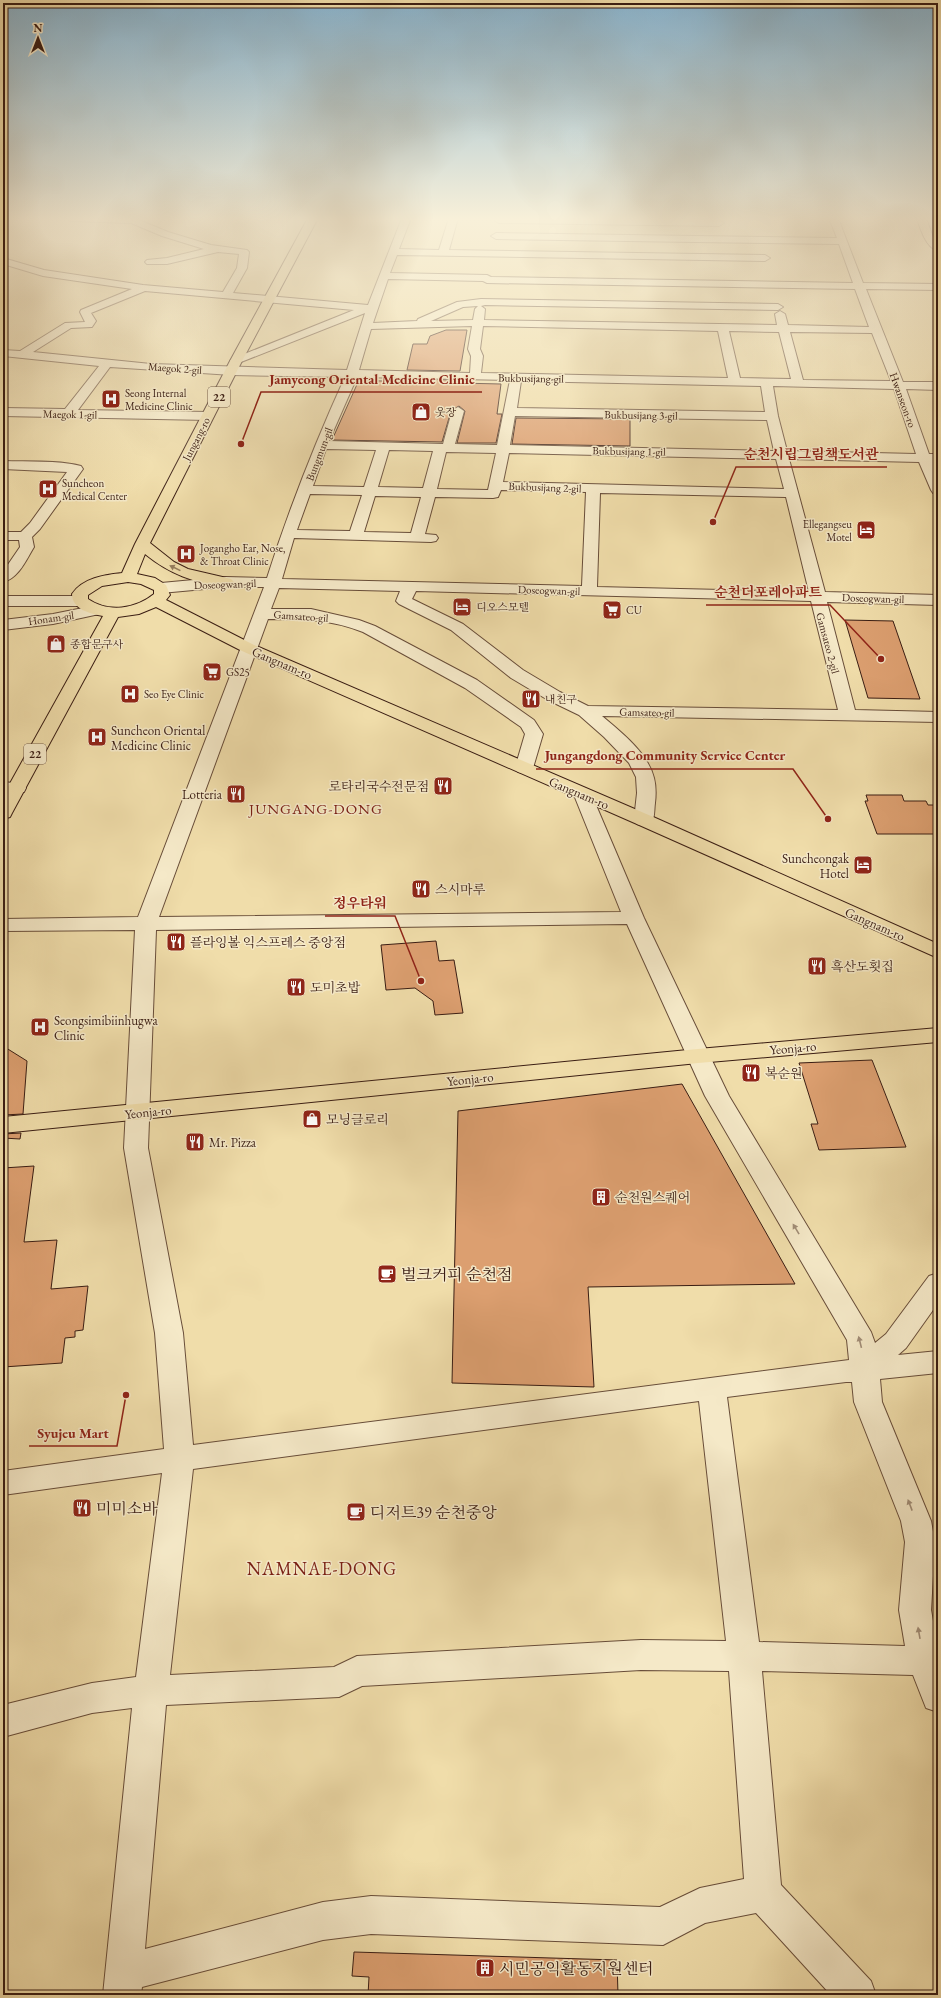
<svg xmlns="http://www.w3.org/2000/svg" width="941" height="1998" viewBox="0 0 941 1998" font-family="'EB Garamond','Noto Serif KR',serif">
<style>
.building{fill:#dc9f70;stroke:#3a1d13}
.lines{fill:none;stroke-linecap:round;stroke-linejoin:round}
.minor-casing{stroke:#684d39;stroke-width:2}
.major-casing{stroke:#3a1d13;stroke-width:2}
.minor{fill:#f5e9c8;fill-rule:evenodd}
.major{fill:#f0ddaa;fill-rule:evenodd}
.oneway{fill:#957d5e}
.oneway2{fill:#a18d77}
.labels{text-anchor:middle;dominant-baseline:central;stroke-width:3;stroke-linejoin:round;paint-order:stroke}
.far-street-label{font-size:11px;fill:#3a1d13;stroke:#f5e9c8}
.far-poi-label{font-size:11px;fill:#3a1d13;stroke:#f5e9c8;text-anchor:start}
.shield{fill:#f5e9c8;stroke:#725a49;stroke-width:1}
.shield-label{font-size:12px;font-weight:bold;fill:#3a1d13}
.street-label{font-size:13px;fill:#3a1d13;stroke:#f5e9c8}
.poi-label{font-size:13px;fill:#3a1d13;stroke:#f5e9c8;text-anchor:start}
.quarter-label{font-size:15px;letter-spacing:1px;fill:#7a1f14;stroke:#f5e9c8}
.near-poi-label{font-size:16px;fill:#3a1d13;stroke:#f5e9c8;text-anchor:start}
.near-quarter-label{font-size:18px;letter-spacing:1px;fill:#7a1f14;stroke:#f5e9c8}
.leader{fill:none;stroke:#8f2418;stroke-width:1.5}
.callout-dot{fill:#8f2418;stroke:#f5e9c8;stroke-width:1.5}
.callout-label{font-size:14px;text-anchor:middle;font-weight:bold;fill:#8f2418;stroke:#f5e9c8;stroke-width:3;stroke-linejoin:round;paint-order:stroke}
</style>
<rect width="100%" height="100%" fill="#f0ddaa"/>
<filter id="stains"><feTurbulence type="fractalNoise" baseFrequency=".005" numOctaves="4"/><feColorMatrix values="0 0 0 0 .2 0 0 0 0 .09 0 0 0 0 .02 0 0 0 .5 -.17"/></filter>
<radialGradient id="worn" r=".72"><stop offset=".6" stop-color="#630" stop-opacity="0"/><stop offset="1" stop-color="#630" stop-opacity=".3"/></radialGradient>
<path class="building" d="M446,330H467L460,371L407,370L413,344H427L430,336Z
M404,379L458,380V383L501,384L497,414H502L496,443H457L465,411L459,406L451,411L442,442L332,440L359,380L404,382Z
M516,418L630,419V446L512,444Z
M845,620L893,621L920,699L868,698Z
M866,795H902L904,801H926L928,805H938V834H877L865,801H868Z
M436,941L439,961L454,960L463,1013L435,1015L433,1001L415,988L386,990L381,945Z
M3,1046L27,1061L23,1114L3,1115Z
M872,1060L906,1147L819,1150L811,1124H818L799,1063Z
M682,1084L795,1284L588,1287L594,1387L452,1383L458,1111Z
M21,1133L20,1139L3,1138V1134Z
M34,1166L24,1242L57,1240L51,1289L88,1286L83,1330L75,1331V1337L65,1338L62,1363L3,1367V1168Z
M354,1952L617,1960L618,1995H368L369,1977L352,1976Z"/>
<g class="lines">
<g class="minor-casing">
<path id="minor" d="M66,218H134L168,232L211,245L247,250L249,252L247,268L233,293L368,305L402,218H411L399,249L439,250L449,218H458L449,250L765,255L770,258L765,261L397,255L390,273L487,275L491,277L853,283L839,244L496,239L491,236L496,233L837,238L829,218H838L863,283L938,284V290L866,289L903,382H938V390L906,389L929,454H938V462H933L938,474V494L933,493L931,490L919,462L789,459L825,592L938,595V605L827,602L855,710L938,712V722L602,716C621,732 648,753 654,778C656,786 656,795 655,803C654,810 655,818 651,824L644,826L637,824L634,820L637,793L636,777L629,763L604,737L579,715L548,700L511,678L451,630L399,604L396,601L400,591L279,588L271,609H311L359,620L375,626L477,680L534,720L543,734L533,768L530,772L524,773L518,772L515,768L525,734L521,727L465,688L363,632C329,619 304,619 268,619L159,917L621,912L574,795L576,791L583,789L590,791L644,918L729,1096L871,1332L875,1343L886,1334L929,1276L938,1273V1303L906,1348L898,1355L938,1351V1373L880,1379L882,1402L931,1521L935,1542L931,1610L938,1648V1712L926,1708L913,1675L762,1671L781,1885L871,1981L876,1995H831L756,1913L705,1923L663,1945L371,1934L323,1940L142,1987L141,1995H103L132,1708L92,1713L3,1737V1705L92,1683L136,1677L162,1473L3,1495V1471L164,1449L155,1333L124,1148L135,930L3,931V919L138,917L264,587H226L161,593L156,591L153,588L156,585L161,583L226,577L267,578C289,509 315,443 345,377L232,375L110,367L78,410L208,412L214,416L208,420L3,416V408L65,409L99,366L3,356V350L20,351L65,323L85,322L80,312L81,310L132,289L43,276L3,264V258L44,270L143,285L223,292L237,268L239,254L218,252L167,264H147L145,262L147,260L167,258L204,249L162,236L131,223L71,221ZM388,279L483,281L487,283L855,289L869,327L788,325L785,314L780,311L775,314L777,325L484,320L485,309L481,306L485,305L778,310L783,307L778,304L481,299L457,302L418,319L417,321L373,323ZM145,291L354,310L232,359L230,361L232,363L236,364L365,313L347,370L151,364L33,352L71,328L92,327L96,321L91,313ZM478,306L475,309L473,320L431,321L463,307ZM472,326L468,349L471,356L470,373L359,370L371,329ZM483,326L718,331L728,378L481,373L483,356L480,349ZM729,331L779,332L791,379L740,378ZM790,332L872,333L891,381L803,380ZM357,377L510,380L497,445L455,444L464,411L458,407L452,411L443,444L329,441ZM521,381L761,386L765,412L517,408ZM773,386L894,389L916,454L787,451L778,416ZM515,416L767,420L774,451L510,445ZM326,449L376,450L364,487L313,486ZM389,450L433,451L423,488L378,487ZM446,452L496,453L488,490L437,489ZM509,453L776,459L784,489L503,482ZM501,490L586,492L582,586L282,579L294,538L431,542L436,541L438,538L436,535L425,534L435,497L493,498L498,497ZM600,493L786,497L809,592L597,587ZM310,494L362,495L350,531L297,530ZM375,496L421,497L411,533L364,532ZM416,591L811,601L838,710L588,706L560,692L523,670L463,624L412,599ZM627,924L705,1096L847,1340L849,1360L193,1445L183,1333L148,1148L156,930ZM846,1382H852L854,1402L901,1521L905,1542L899,1610L905,1646L759,1642L727,1397ZM699,1401L726,1641L641,1640L357,1656L334,1667L170,1675L193,1469ZM641,1670L729,1671L744,1879L700,1888L660,1907L371,1896L323,1902L145,1949L166,1705L339,1697L362,1686Z
M497,218L719,220L724,223L719,226L499,223L494,220Z
M3,461C29,462 56,460 81,466L83,469L40,529L32,537L34,547C26,560 19,578 3,582V570L7,566L20,547L19,540H3V532H21L30,523L67,472L3,469Z
M3,596H80L85,598L88,601L85,604L80,606H3Z
M98,605L104,607L106,610L104,613L53,624L3,630V620L53,614Z
M3,782L24,784L26,788L24,792L3,794Z"/>
</g>
<g class="major-casing">
<path id="major" d="M308,218H318L242,361L150,543L174,562L188,569L231,579L234,582L231,585L226,587C193,582 171,575 145,554L137,574L155,578L166,585L170,595L166,600L254,645L651,816L938,944V958L637,824L242,651L156,607L139,614L118,617L12,813L10,817L3,819V796L103,616C90,614 72,609 72,594C83,578 104,575 122,573L135,544L230,361ZM128,582L141,584L154,590V594C136,609 108,613 88,599V595L102,586Z
M917,218H926L933,237L938,242V251C926,248 920,228 917,218Z
M938,1028V1042L698,1063L3,1133V1117L698,1049Z"/>
</g>
<use href="#minor" class="minor"/>
<use href="#major" class="major"/>
</g>
<defs><path id="oneway-solid" d="M-6-.8H1V-3.2L6.5 0L1 3.2V.8H-6Z"/></defs>
<use class="oneway" href="#oneway-solid" transform="translate(175 568) rotate(-154)"/>
<g class="oneway2">
<use href="#oneway-solid" transform="translate(796 1229) rotate(-121)"/>
<use href="#oneway-solid" transform="translate(860 1342) rotate(-104)"/>
<use href="#oneway-solid" transform="translate(910 1505) rotate(-111)"/>
<use href="#oneway-solid" transform="translate(919 1633) rotate(-100)"/>
</g>
<linearGradient id="sky" x2="0" y2="1"><stop stop-color="#89b6d2"/><stop offset="0.44" stop-color="#f8f0d9"/><stop offset="1" stop-color="#f8f0d9" stop-opacity="0"/></linearGradient>
<rect width="941" height="498" fill="url(#sky)"/>
<defs>
<g id="hospital-square" transform="scale(1)"><rect x="-9" y="-9" width="18" height="18" rx="4" fill="#8f2418" stroke="#f5e9c8"/><path d="M-5-5h3v3.5h4V-5h3V5h-3V1.5h-4V5h-3Z" fill="#fff"/></g>
<g id="shop-square" transform="scale(1)"><rect x="-9" y="-9" width="18" height="18" rx="4" fill="#8f2418" stroke="#f5e9c8"/><path d="M-5-2.5h2.3a2.7 3.5 0 0 1 5.4 0H5L5.5 6h-11ZM-1.5-2.5h3a1.5 2.3 0 0 0-3 0Z" fill="#fff"/></g>
<g id="hotel-square" transform="scale(1)"><rect x="-9" y="-9" width="18" height="18" rx="4" fill="#8f2418" stroke="#f5e9c8"/><path d="M-6-4.5h1.5V1H6V5H4.5V3h-9V5H-6ZM-4 0a1.8 1.8 0 1 1 3.6 0ZM.5 0V-2.5h3Q6-2.5 6 0Z" fill="#fff"/></g>
<g id="supermarket-square" transform="scale(1)"><rect x="-9" y="-9" width="18" height="18" rx="4" fill="#8f2418" stroke="#f5e9c8"/><path d="M-6-5.5h2.5l.6 2H6L4.5 2H-2.5L-4.4-4H-6ZM-1.5 3.2a1.3 1.3 0 1 0 .1 0ZM3 3.2a1.3 1.3 0 1 0 .1 0Z" fill="#fff"/></g>
<g id="restaurant-square" transform="scale(1)"><rect x="-9" y="-9" width="18" height="18" rx="4" fill="#8f2418" stroke="#f5e9c8"/><path d="M-5-6h1v4h1v-4h1v4h1v-4h1v5L-1.5 .5V6h-2V.5L-5-1ZM5-6V6H3V1.5H1.5Q1.5-4 5-6Z" fill="#fff"/></g>
<g id="building-square" transform="scale(1)"><rect x="-9" y="-9" width="18" height="18" rx="4" fill="#8f2418" stroke="#f5e9c8"/><path d="M-4-6H4V6H1V3H-1V6H-4ZM-2.5-4.3h1.7v1.8h-1.7ZM.8-4.3h1.7v1.8H.8ZM-2.5-1h1.7V.8h-1.7ZM.8-1h1.7V.8H.8Z" fill="#fff"/></g>
<g id="cafe-square" transform="scale(1)"><rect x="-9" y="-9" width="18" height="18" rx="4" fill="#8f2418" stroke="#f5e9c8"/><path d="M-5.5-4.5H6V0H3Q3 3.5 0 3.5H-2.5Q-5.5 3.5-5.5 0ZM3-3.2v2h1.7v-2ZM-6 4.5H4V6H-6Z" fill="#fff"/></g>
</defs>
<g fill-rule="evenodd">
<use href="#hospital-square" x="111" y="399"/>
<use href="#shop-square" x="421" y="412"/>
<use href="#hospital-square" x="48" y="489"/>
<use href="#hotel-square" x="866" y="530"/>
<use href="#hospital-square" x="186" y="554"/>
<use href="#hotel-square" x="462" y="607"/>
<use href="#supermarket-square" x="612" y="610"/>
<use href="#shop-square" x="56" y="644"/>
<use href="#supermarket-square" x="212" y="672"/>
<use href="#hospital-square" x="130" y="694"/>
<use href="#restaurant-square" x="531" y="699"/>
<use href="#hospital-square" x="97" y="737"/>
<use href="#restaurant-square" x="443" y="786"/>
<use href="#restaurant-square" x="236" y="794"/>
<use href="#hotel-square" x="863" y="865"/>
<use href="#restaurant-square" x="421" y="889"/>
<use href="#restaurant-square" x="176" y="942"/>
<use href="#restaurant-square" x="817" y="966"/>
<use href="#restaurant-square" x="296" y="987"/>
<use href="#hospital-square" x="40" y="1027"/>
<use href="#restaurant-square" x="751" y="1073"/>
<use href="#shop-square" x="312" y="1119"/>
<use href="#restaurant-square" x="195" y="1142"/>
<use href="#building-square" x="601" y="1197"/>
<use href="#cafe-square" x="387" y="1274"/>
<use href="#restaurant-square" x="82" y="1508"/>
<use href="#cafe-square" x="356" y="1512"/>
<use href="#building-square" x="485" y="1968"/>
</g>
<g class="labels">
<g class="far-street-label">
<text transform="translate(175 368) rotate(4)">Maegok 2-gil</text>
<text transform="translate(531 378) rotate(1)">Bukbusijang-gil</text>
<text transform="translate(903 400) rotate(70)">Hwanseon-ro</text>
<text transform="translate(70 414) rotate(1)">Maegok 1-gil</text>
<text transform="translate(641 415) rotate(1)">Bukbusijang 3-gil</text>
<text transform="translate(196 439) rotate(-63)">Jungang-ro</text>
<text transform="translate(629 451) rotate(1)">Bukbusijang 1-gil</text>
<text transform="translate(319 454) rotate(-69)">Bungmun-gil</text>
<text transform="translate(545 487) rotate(2)">Bukbusijang 2-gil</text>
<text transform="translate(225 584) rotate(-2)">Doseogwan-gil</text>
<text transform="translate(549 590) rotate(2)">Doseogwan-gil</text>
<text transform="translate(873 598) rotate(2)">Doseogwan-gil</text>
<text transform="translate(301 616) rotate(4)">Gamsateo-gil</text>
<text transform="translate(51 618) rotate(-8)">Honam-gil</text>
<text transform="translate(828 643) rotate(75)">Gamsateo 2-gil</text>
<text transform="translate(647 712) rotate(1)">Gamsateo-gil</text>
</g>
<g class="far-poi-label">
<text x="125" y="393">Seong Internal<tspan x="125" dy="13">Medicine Clinic</tspan></text>
<text x="435" y="412">웃장</text>
<text x="62" y="483">Suncheon<tspan x="62" dy="13">Medical Center</tspan></text>
<text x="852" y="524" text-anchor="end">Ellegangseu<tspan x="852" dy="13">Motel</tspan></text>
<text x="200" y="548">Jogangho Ear, Nose,<tspan x="200" dy="13">&amp; Throat Clinic</tspan></text>
<text x="476" y="607">디오스모텔</text>
<text x="626" y="610">CU</text>
<text x="70" y="644">종합문구사</text>
<text x="226" y="672">GS25</text>
<text x="144" y="694">Seo Eye Clinic</text>
<text x="545" y="699">내친구</text>
</g>
<g class="shield">
<rect x="208" y="387" width="22" height="20" rx="3"/>
<rect x="24" y="744" width="22" height="20" rx="3"/>
</g>
<g class="shield-label">
<text x="219" y="397">22</text>
<text x="35" y="754">22</text>
</g>
<g class="street-label">
<text transform="translate(282 663) rotate(23)">Gangnam-ro</text>
<text transform="translate(579 793) rotate(23)">Gangnam-ro</text>
<text transform="translate(875 924) rotate(24)">Gangnam-ro</text>
<text transform="translate(793 1048) rotate(-5)">Yeonja-ro</text>
<text transform="translate(470 1079) rotate(-6)">Yeonja-ro</text>
<text transform="translate(148 1112) rotate(-6)">Yeonja-ro</text>
</g>
<g class="poi-label">
<text x="111" y="730">Suncheon Oriental<tspan x="111" dy="15">Medicine Clinic</tspan></text>
<text x="429" y="786" text-anchor="end">로타리국수전문점</text>
<text x="222" y="794" text-anchor="end">Lotteria</text>
<text x="849" y="858" text-anchor="end">Suncheongak<tspan x="849" dy="15">Hotel</tspan></text>
<text x="435" y="889">스시마루</text>
<text x="190" y="942">플라잉볼 익스프레스 중앙점</text>
<text x="831" y="966">흑산도횟집</text>
<text x="310" y="987">도미초밥</text>
<text x="54" y="1020">Seongsimibiinhugwa<tspan x="54" dy="15">Clinic</tspan></text>
<text x="765" y="1073">복순원</text>
<text x="326" y="1119">모닝글로리</text>
<text x="209" y="1142">Mr. Pizza</text>
<text x="615" y="1197">순천원스퀘어</text>
</g>
<g class="quarter-label">
<text x="316" y="808">JUNGANG-DONG</text>
</g>
<g class="near-poi-label">
<text x="401" y="1274">벌크커피 순천점</text>
<text x="96" y="1508">미미소바</text>
<text x="370" y="1512">디저트39 순천중앙</text>
<text x="499" y="1968">시민공익활동지원센터</text>
</g>
<g class="near-quarter-label">
<text x="322" y="1568">NAMNAE-DONG</text>
</g>
</g>
<path class="leader" d="M241 444L261 392H482M713 522L736 467H887M881 659L830 605H706M828 819L793 769H536M421 981L395 916H325M126 1395L117 1446H29"/>
<g class="callout-dot">
<circle cx="241" cy="444" r="4"/>
<circle cx="713" cy="522" r="4"/>
<circle cx="881" cy="659" r="4"/>
<circle cx="828" cy="819" r="4"/>
<circle cx="421" cy="981" r="4"/>
<circle cx="126" cy="1395" r="4"/>
</g>
<g class="callout-label">
<text x="372" y="384">Jamyeong Oriental Medicine Clinic</text>
<text x="811" y="459">순천시립그림책도서관</text>
<text x="768" y="597">순천더포레아파트</text>
<text x="665" y="760">Jungangdong Community Service Center</text>
<text x="360" y="908">정우타워</text>
<text x="73" y="1438">Syujeu Mart</text>
</g>
<rect width="941" height="1998" fill="none" stroke="#f0ddaa" stroke-width="16"/>
<rect x="4" y="4" width="933" height="1990" fill="none" stroke="#3a1d13" stroke-width="2"/>
<rect x="8" y="8" width="925" height="1982" fill="none" stroke="#3a1d13"/>
<g transform="translate(38 38)" stroke="#f5e9c8" stroke-width="3" paint-order="stroke">
<path d="M0-3L7 15L0 10L-7 15Z" fill="#3a1d13"/>
<text y="-6" font-size="11" font-weight="bold" text-anchor="middle" fill="#3a1d13">N</text>
</g>
<rect width="100%" height="100%" filter="url(#stains)"/>
<rect width="100%" height="100%" fill="url(#worn)"/>
</svg>
